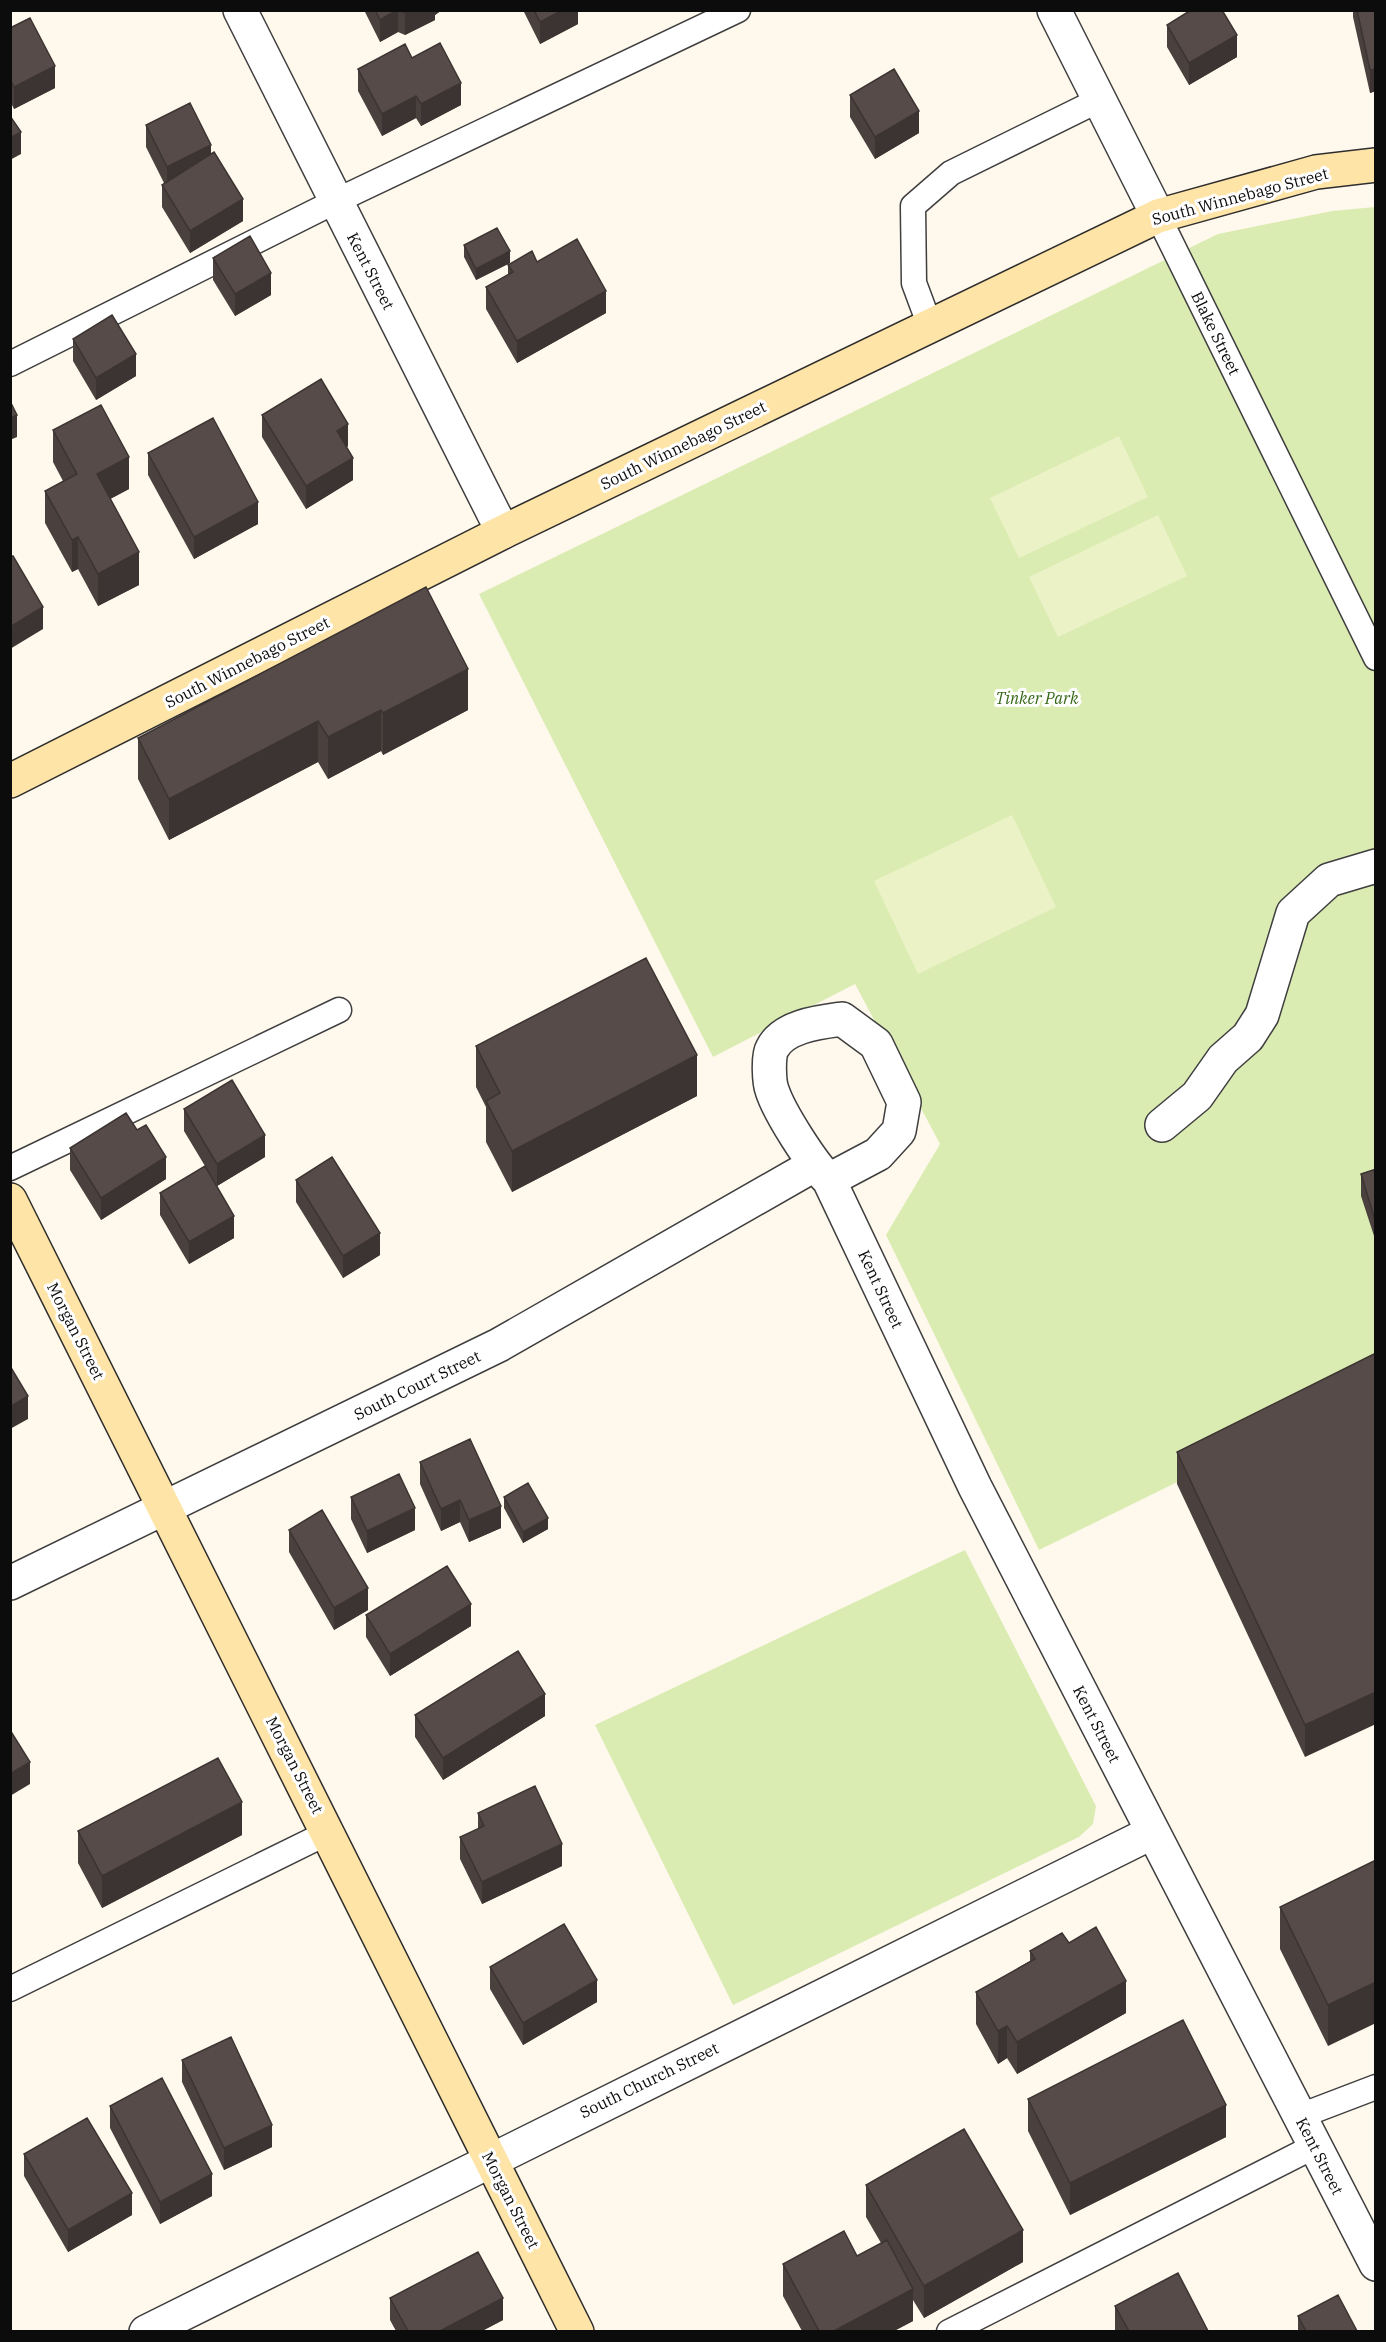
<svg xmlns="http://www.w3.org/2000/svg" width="1386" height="2342" viewBox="0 0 1386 2342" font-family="'IBM Plex Serif',serif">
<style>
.green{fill:#dbecb3}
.pitch{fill:#ebf2c6}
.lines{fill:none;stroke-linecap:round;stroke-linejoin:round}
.lane-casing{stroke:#3f3f3f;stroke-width:27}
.street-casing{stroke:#3f3f3f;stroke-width:36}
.secondary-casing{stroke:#2e2e2e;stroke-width:36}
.lane{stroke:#fff;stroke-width:24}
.street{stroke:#fff;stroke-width:33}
.secondary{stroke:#ffe4a7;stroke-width:33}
.wall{fill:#4a403e}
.shaded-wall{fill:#3c3432}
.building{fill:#564b48;stroke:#3c3432;stroke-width:1.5}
.labels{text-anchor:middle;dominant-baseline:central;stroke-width:6;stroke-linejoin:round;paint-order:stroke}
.street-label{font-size:16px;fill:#0c0c0c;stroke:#fff}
.park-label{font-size:16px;font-style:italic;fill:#386819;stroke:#fff}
</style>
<rect width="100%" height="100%" fill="#fff8ec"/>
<path class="green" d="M1375,207V1385L1039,1550L886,1235L940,1144L855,984L713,1057L479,594L1218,234L1332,211Z
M965,1550L1096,1806L1093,1824L1079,1837L733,2005L595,1725Z"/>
<path class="pitch" d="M1119,436L1148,497L1019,558L990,498Z
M1158,515L1187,576L1058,637L1029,577Z
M1012,815L1056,907L918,974L874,881Z"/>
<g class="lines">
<g class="lane-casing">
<path id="lane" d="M1158,216L1376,658
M930,326L914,283L913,206L951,173L1099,100
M10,364L336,201L738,10
M10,1168L339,1010
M10,1989L329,1832
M1300,2116L1376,2087
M949,2332L1315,2146"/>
</g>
<g class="street-casing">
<path id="street" d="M240,10L503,532
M1054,10L1158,216
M1162,1125L1197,1096L1223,1059L1248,1037L1262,1015L1293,913L1329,880L1376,866
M829,1180L878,1154L899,1131L904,1102L876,1044L842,1019C820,1022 783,1026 772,1049C768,1056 769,1082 772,1090C779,1112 812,1164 829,1180L975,1487L1376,2264
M10,1583L499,1345L814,1165
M146,2332L1153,1832"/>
</g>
<g class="secondary-casing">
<path id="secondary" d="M10,781L503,532L1158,216L1316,172L1376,165
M10,1200L577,2332"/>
</g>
<use href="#lane" class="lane"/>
<use href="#street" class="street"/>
<use href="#secondary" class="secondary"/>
</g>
<path class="wall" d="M364,10H442L435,15V20L405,35L398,32L380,42Z
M523,10H578V24L540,44Z
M1353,10H1376V91L1370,93L1353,17Z
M1167,25L1237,57L1189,85L1167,47Z
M10,28L55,88L14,109L10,101Z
M412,58L461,105L421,126L416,118L382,136L358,91V69Z
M850,95L919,133L875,159L850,117Z
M146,125L211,154L243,221L190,253L162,207V185L164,183L146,147Z
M464,245L510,263L476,280L464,257Z
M213,258L271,295L235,316L213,280Z
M537,262L606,313L517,363L486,309V287L508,275V265Z
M73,339L136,376L96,400L73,361Z
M262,415L348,446L347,447L353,480L306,509L262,437Z
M53,430L129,489L110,499L139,585L98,606L78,569L72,572L45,523V491L63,481L53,462Z
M148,453L258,524L194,559L148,475Z
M426,587L468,710L383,755L381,751L328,779L318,762L169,840L138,779V738Z
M476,1046L697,1096L512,1192L486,1142V1107L476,1087Z
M184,1109L265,1157L217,1186L184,1131Z
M70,1148L166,1179L101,1220L70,1170Z
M1376,1169V1242L1361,1196V1174Z
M296,1180L380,1255L343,1278L296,1202Z
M160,1193L234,1238L189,1264L160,1215Z
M1376,1353L1305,1757L1177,1484V1452Z
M420,1462L501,1528L469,1542L460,1522L441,1531L420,1484Z
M351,1497L415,1530L367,1553L351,1519Z
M504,1497L548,1529L523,1543L504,1508Z
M289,1530L368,1610L334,1630L289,1552Z
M366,1615L471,1626L390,1676L366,1637Z
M415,1715L545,1716L443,1780L415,1737Z
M478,1813L562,1866L482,1904L460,1859V1837L478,1829Z
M78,1831L242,1835L102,1908L78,1863Z
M1376,1860L1328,2046L1280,1949V1907Z
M1069,1943L1126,2013L1017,2074L1007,2058L998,2064L976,2024V1992L1030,1961V1951Z
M490,1967L597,2002L523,2045L490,1989Z
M182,2060L272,2147L224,2170L182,2082Z
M1028,2099L1226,2137L1070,2215L1028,2131Z
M110,2106L212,2196L160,2224L110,2128Z
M24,2154L132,2215L68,2252L24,2176Z
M866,2185L1023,2262L924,2318L913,2300V2321L894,2331H802L783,2296V2264L857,2256L881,2243L866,2217Z
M390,2298L503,2320L482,2331H396L390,2320Z
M1115,2306L1208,2331H1115Z
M1298,2316L1357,2331H1298Z"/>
<path class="shaded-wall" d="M398,10V32L380,42V20Z
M409,10H442L435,15V20L405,35V13Z
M563,10H578V24L540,44V22Z
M1237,35V57L1189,85V63Z
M55,66V88L14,109V87Z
M1376,69V91L1370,93V70Z
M461,83V105L421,126V104Z
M416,96V118L382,136V114Z
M919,111V133L875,159V137Z
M21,132V154L10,160V138Z
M211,145V167L167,189V167Z
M243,199V221L190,253V231Z
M510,251V263L476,280V269Z
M271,273V295L235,316V294Z
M606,291V313L517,363V341Z
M136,354V376L96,400V378Z
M17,415V437L10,440V418Z
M348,424V446L337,453V431Z
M129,457V489L97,506V474Z
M353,458V480L306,509V486Z
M258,502V524L194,559V537Z
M78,537V569L72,572V540Z
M139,552V585L98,606V574Z
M43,607V629L10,649V627Z
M468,669V710L383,755V713Z
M381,710V751L328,779V737Z
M318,721V762L169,840V799Z
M697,1055V1096L512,1192V1151Z
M265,1135V1157L217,1186V1164Z
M166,1157V1179L101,1220V1198Z
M234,1216V1238L189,1264V1242Z
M380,1233V1255L343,1278V1256Z
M28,1396V1419L10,1429V1407Z
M460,1500V1522L441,1531V1509Z
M501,1506V1528L469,1542V1520Z
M415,1508V1530L367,1553V1531Z
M548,1518V1529L523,1543V1532Z
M368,1588V1610L334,1630V1608Z
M471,1604V1626L390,1676V1654Z
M1376,1692V1724L1305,1757V1725Z
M545,1694V1716L443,1780V1758Z
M30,1762V1784L10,1796V1774Z
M242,1802V1835L102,1908V1876Z
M562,1844V1866L482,1904V1882Z
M597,1980V2002L523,2045V2023Z
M1126,1981V2013L1017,2074V2042Z
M1376,1982V2023L1328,2046V2005Z
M1007,2026V2058L998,2064V2031Z
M1226,2105V2137L1070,2215V2183Z
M272,2125V2147L224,2170V2148Z
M212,2174V2196L160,2224V2202Z
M132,2193V2215L68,2252V2230Z
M1023,2230V2262L924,2318V2286Z
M913,2289V2321L894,2331H834Z
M503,2298V2320L482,2331H440Z"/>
<path class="building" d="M375,10H397L380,20Z
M398,10H409L405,13Z
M534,10H563L540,22Z
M1191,10H1222L1237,35L1189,63L1167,25Z
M1357,10H1376V69L1370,70Z
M30,18L55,66L14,87L10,79V28Z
M440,43L461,83L421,104L416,96L382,114L358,69L405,44L412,58Z
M894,69L919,111L875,137L850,95Z
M190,103L211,145L167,167L146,125Z
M10,116L21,132L10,138Z
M214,152L243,199L190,231L162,185Z
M497,228L510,251L476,269L464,245Z
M250,236L271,273L235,294L213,258Z
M577,239L606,291L517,341L486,287L513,272L508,265L532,251L537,262Z
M112,315L136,354L96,378L73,339Z
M321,379L348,424L337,431L353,458L306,486L262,415Z
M10,401L17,415L10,418Z
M101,405L129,457L97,474L139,552L98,574L78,537L72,540L45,491L77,474L53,430Z
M213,418L258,502L194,537L148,453Z
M13,556L43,607L10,627V557Z
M426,587L468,669L383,713L381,710L328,737L318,721L169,799L138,738Z
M646,958L697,1055L512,1151L486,1101L500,1093L476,1046Z
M232,1080L265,1135L217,1164L184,1109Z
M126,1113L137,1130L146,1125L166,1157L101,1198L70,1148Z
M332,1157L380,1233L343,1256L296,1180Z
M205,1166L234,1216L189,1242L160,1193Z
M1376,1169V1220H1375L1361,1174Z
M1376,1353V1692L1305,1725L1177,1452Z
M10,1366L28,1396L10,1407Z
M470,1439L501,1506L469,1520L460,1500L441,1509L420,1462Z
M399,1474L415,1508L367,1531L351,1497Z
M528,1483L548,1518L523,1532L504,1497Z
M322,1510L368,1588L334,1608L289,1530Z
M447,1566L471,1604L390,1654L366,1615Z
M518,1651L545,1694L443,1758L415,1715Z
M10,1730L30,1762L10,1774Z
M218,1758L242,1802L102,1876L78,1831Z
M535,1786L562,1844L482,1882L460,1837L484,1826L478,1813Z
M1376,1860V1982L1328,2005L1280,1907Z
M564,1924L597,1980L523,2023L490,1967Z
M1096,1927L1126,1981L1017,2042L1007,2026L998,2031L976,1992L1035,1959L1030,1951L1062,1933L1069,1943Z
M1183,2020L1226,2105L1070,2183L1028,2099Z
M231,2037L272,2125L224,2148L182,2060Z
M162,2078L212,2174L160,2202L110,2106Z
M87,2118L132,2193L68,2230L24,2154Z
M964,2129L1023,2230L924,2286L866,2185Z
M844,2231L857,2256L887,2240L913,2289L834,2331H819L783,2264Z
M478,2252L503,2298L440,2331H408L390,2298Z
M1178,2273L1208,2331H1129L1115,2306Z
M1338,2295L1357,2331H1306L1298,2316Z"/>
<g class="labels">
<g class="street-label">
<text transform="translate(1240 196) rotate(-15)">South Winnebago Street</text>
<text transform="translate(371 271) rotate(63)">Kent Street</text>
<text transform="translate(1216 333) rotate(64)">Blake Street</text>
<text transform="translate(683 445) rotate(-26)">South Winnebago Street</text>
<text transform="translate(247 662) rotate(-27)">South Winnebago Street</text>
<text transform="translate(881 1289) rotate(65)">Kent Street</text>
<text transform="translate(76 1331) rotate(63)">Morgan Street</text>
<text transform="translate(417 1385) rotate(-26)">South Court Street</text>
<text transform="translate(1097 1724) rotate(63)">Kent Street</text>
<text transform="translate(295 1765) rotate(63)">Morgan Street</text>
<text transform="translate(649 2080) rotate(-26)">South Church Street</text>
<text transform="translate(1320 2156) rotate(63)">Kent Street</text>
<text transform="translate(511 2200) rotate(63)">Morgan Street</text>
</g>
<g class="park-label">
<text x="1037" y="698">Tinker Park</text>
</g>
</g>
<rect width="1386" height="2342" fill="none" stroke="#0c0c0c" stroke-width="24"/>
</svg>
